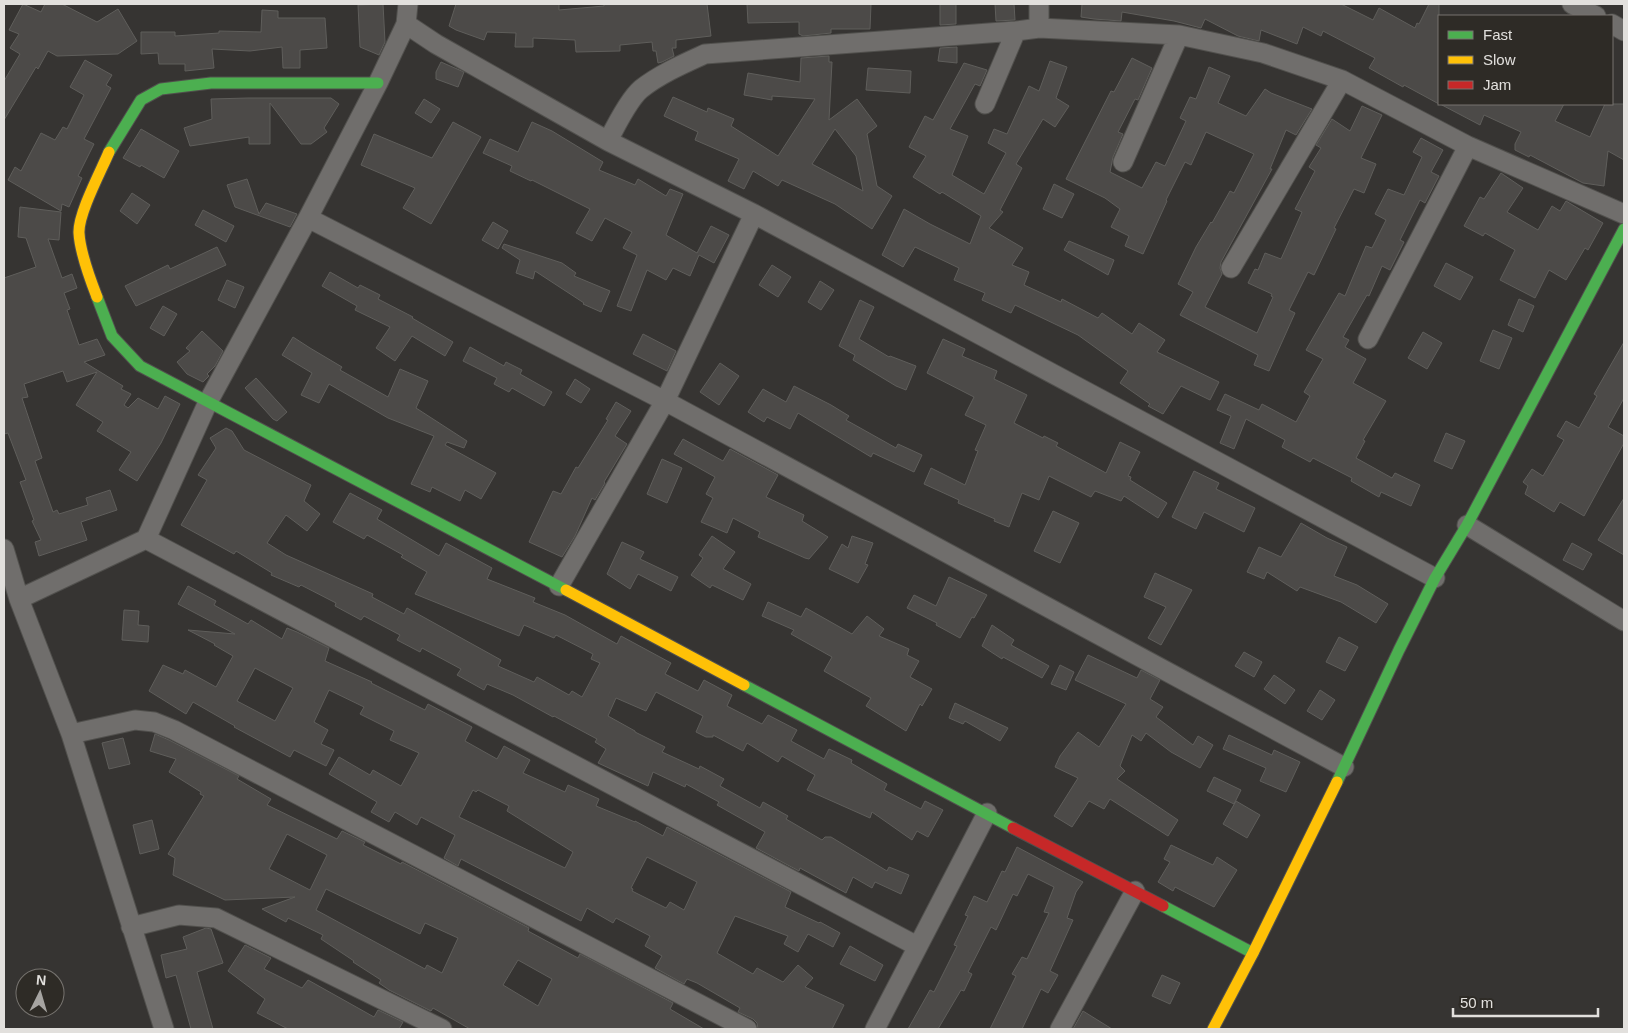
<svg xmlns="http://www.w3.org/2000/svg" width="1628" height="1033" viewBox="0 0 1628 1033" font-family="Arial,sans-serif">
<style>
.building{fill:#4c4a48;stroke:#5f5e5b;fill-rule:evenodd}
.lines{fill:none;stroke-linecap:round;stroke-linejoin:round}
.street-casing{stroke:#51504d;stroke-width:21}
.fast-casing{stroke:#51504d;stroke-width:13}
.slow-casing{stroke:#51504d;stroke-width:13}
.jam-casing{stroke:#51504d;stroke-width:13}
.street{stroke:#706e6c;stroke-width:19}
.fast{stroke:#4caf50;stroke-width:11}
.slow{stroke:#ffc107;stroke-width:11}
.jam{stroke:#c62828;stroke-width:11}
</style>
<rect width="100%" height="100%" fill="#363432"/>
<path class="building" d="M23,4L41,12L45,4H62L97,22L118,9L137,41L118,54L57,56L48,51L38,69L36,67L4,120V81L20,54L10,48L19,34L9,30Z
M383,4L385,42L379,55L360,47L358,5Z
M456,4H559V10L604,6V4H707L711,36L676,40V48H672L674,56L662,62L658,63L656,51H653L652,42L620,45V51L576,52L575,40L533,38V47H515L516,33L487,32L484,40L456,30L449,26Z
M747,4H871L870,29H831V33L803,36L799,34V22L748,23Z
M940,4H956V24L940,25Z
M995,4H1014L1015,20L996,21Z
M1082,4H1341L1373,20L1379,8L1415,28L1417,23L1419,24L1429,4H1439V104L1404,85L1403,87L1369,68L1375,58L1323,31L1321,36L1303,27L1297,44L1261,30L1259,41L1238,36L1205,19L1201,28L1174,21L1122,12L1121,21L1094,19L1081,17Z
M262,10L278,11V18H325L327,48L300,50V68H283L282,47L250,51L212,49L214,68L185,71V64H159L158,53L141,54V32H175V36L219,33V31L261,32Z
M957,47V63L938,61L940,48Z
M829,56V62H832L829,120L857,99L877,126L867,134L877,186L892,196L872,229L835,204L782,180L778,186L753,171L744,189L728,181L739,159L695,140L698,132L664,116L673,97L707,112L708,108L734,119L731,126L778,156L815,99L772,96V100L744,95L748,73L800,82L801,58ZM835,129L856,156L863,191L812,164Z
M1132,58L1152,68L1138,100L1135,99L1118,132L1123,134L1113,157L1110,172L1142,188L1156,162L1165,166L1186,121L1180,118L1190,97L1196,99L1209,67L1230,76L1218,103L1246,116L1265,89L1271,93L1312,109L1296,135L1286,130L1270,169H1272L1221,262L1220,268L1222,274L1205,307L1257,333L1273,297L1271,296L1272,294L1248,283L1255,269L1258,270L1265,253L1281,259L1302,212L1295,209L1315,171L1309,167L1321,148L1316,145L1332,119L1350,131L1362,106L1382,115L1361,158L1376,164L1364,193L1354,189L1334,228L1336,229L1314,275L1308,272L1289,310L1295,313L1269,371L1254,365L1258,355L1180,315L1193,292L1178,284L1196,247L1211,222L1212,223L1230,191L1234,193L1254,154L1206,132L1191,165L1185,162L1166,200L1167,201L1143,254L1125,246L1129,236L1111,227L1120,209L1105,198L1066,179L1111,91L1114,92Z
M85,60L112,75L106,85L111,88L84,139L94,144L78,176L82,178L69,207L62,204L61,211L8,180L15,167L21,171L41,133L55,140L63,127L67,129L84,95L70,87Z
M1050,61L1067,67L1056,98L1069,106L1055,127L1043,119L1016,164L1022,168L1000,210L1003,212L989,228L1023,248L1012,265L1029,272L1024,285L1061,302L1062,299L1098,318L1102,313L1132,334L1139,323L1165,340L1157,352L1219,382L1210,400L1181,386L1163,414L1148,406L1150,404L1120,383L1128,371L1078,335L1015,305L1011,313L982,300L985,293L954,280L959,268L915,247L903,267L882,255L904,209L930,224L970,244L981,216L942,192L940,194L913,177L926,156L909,147L925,116L933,120L964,63L987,70L980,86L975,84L950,129L968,136L952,175L984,194L1006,153L988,143L994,129L1007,134L1029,86L1039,91Z
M441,62L464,72L458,87L436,79V72Z
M868,68L911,71L910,93L866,90Z
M248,98H331L339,104L324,128L327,132L311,144H301L270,103V144H249V137L190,146L184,128L212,119L211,99Z
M424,99L440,109L431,123L415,113Z
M1440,104H1564L1555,121L1590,137L1605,104H1624V160L1608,151L1604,186L1583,183L1530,155L1529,157L1515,150V144L1521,132L1484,115L1480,125Z
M453,122L481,137L431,224L403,208L415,188L361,165L374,134L432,158Z
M532,122L552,131L603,162L599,170L635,185L638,179L666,196L670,189L683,194L666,235L697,253L711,226L729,235L714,263L699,255L690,276L673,268L666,280L647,270L631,311L617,306L637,255L623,248L632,232L605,218L592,241L576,233L590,209L532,180L531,181L510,171L512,166L483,153L490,139L518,152Z
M141,129L179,151L164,178L141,165L140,167L123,158Z
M1421,138L1443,150L1431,172L1439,176L1425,203L1420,200L1400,240L1404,242L1390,270L1382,266L1369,296L1367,295L1343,337L1349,340L1345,347L1366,359L1353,383L1386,401L1363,440L1365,441L1356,458L1392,478L1395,473L1420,485L1411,506L1381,492L1379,497L1351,481L1352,478L1313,458L1310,462L1282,447L1285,440L1246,419L1234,449L1220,443L1231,416L1217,410L1225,394L1259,410L1262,404L1296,422L1310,396L1304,392L1323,359L1306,350L1339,293L1345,296L1366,246L1372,248L1386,220L1375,214L1388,189L1404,195L1422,157L1413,152Z
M1501,173L1523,188L1507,212L1538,230L1552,206L1560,211L1566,201L1603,223L1588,250L1585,248L1566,280L1549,270L1535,298L1500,280L1515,250L1485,233L1483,236L1464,226L1480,197L1484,199Z
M247,179L259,214L266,203L297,214L290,227L235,207L227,185Z
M1054,184L1074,194L1062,218L1043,209Z
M132,193L150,205L137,224L120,211Z
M20,207L61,212L59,240L48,239L62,278L72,274L77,288L64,293L70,309L67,310L79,345L97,339L105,355L84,362L123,386L121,389L131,394L124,405L128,408L138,398L158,409L165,396L180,404L161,443L137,481L119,470L131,452L97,431L103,422L76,405L97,372L67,382L63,371L24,384L28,397L22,398L42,458L35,461L53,512L57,510L59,514L88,505L86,498L110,490L117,510L81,522L87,540L39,556L35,542L41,540L32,521L34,520L20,482L26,480L8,433L4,434V278L36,267L26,238L18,237Z
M203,210L234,226L226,242L195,225Z
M493,222L508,231L498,249L482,240Z
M1069,241L1114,260L1108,275L1064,250Z
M504,244L562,263L576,273L574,276L610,291L601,312L583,304L584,303L535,271L533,279L516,273L520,260L502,248Z
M217,247L226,265L136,306L125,286L168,265L170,269Z
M1446,263L1473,277L1460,300L1434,286Z
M772,265L791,277L778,297L759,285Z
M330,272L358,288L360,285L380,295L378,299L413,317L412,318L453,342L445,356L412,336L395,361L376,348L390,327L355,310L357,306L322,286Z
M227,280L244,287L235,308L218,300Z
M820,281L834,290L821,310L808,302Z
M1519,299L1534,306L1523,332L1508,325Z
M860,300L874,307L859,339L889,357L890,356L916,366L906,390L896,386L853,360L855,355L839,346Z
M163,306L177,314L164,336L150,328Z
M1493,330L1512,338L1499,369L1480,361Z
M202,331L223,351L215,366L207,374L209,376L203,382L187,374L177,362L190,351L186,348Z
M1423,332L1442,343L1427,369L1408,358Z
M643,334L676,351L667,371L633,354Z
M293,337L310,348L342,367L340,370L388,397L400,369L428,381L416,408L467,441L464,448L447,442L445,445L496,473L481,499L465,490L460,501L432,487L430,492L411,484L434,436L388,418L329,384L319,403L301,395L312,373L282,355Z
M943,339L965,349L962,356L997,371L994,379L1027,395L1014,423L1043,438L1044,436L1058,443L1056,446L1106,473L1120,442L1140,452L1128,476L1131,477L1130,480L1167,503L1158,518L1124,496L1121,501L1095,491L1091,497L1049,476L1039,500L1022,493L1009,527L994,521L995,519L958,503L959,500L924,484L931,468L965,485L978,451L975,450L986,425L965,415L974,397L927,373Z
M1624,342V398L1608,427L1624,436V443L1584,516L1560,502L1554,512L1525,494L1528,486L1523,482L1532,469L1543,476L1564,440L1557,436L1566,421L1579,428L1597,396L1594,394Z
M470,347L504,366L506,362L522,370L520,374L552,392L544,406L512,388L509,392L494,384L497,378L463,361Z
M720,363L739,376L719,405L700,392Z
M256,378L287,412L277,421L273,419L245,388Z
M575,379L590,389L581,403L566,394Z
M794,386L831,405L849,416L846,420L896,448L898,444L922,455L914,472L873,453L871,457L798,413L790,429L767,417L764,422L748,412L763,389L786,402Z
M616,402L631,411L615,436L627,444L604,482L605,483L595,500L592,498L575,536L562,557L529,542L553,491L561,494L576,467L578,468L608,420L606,419Z
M226,428L232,431L244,450L311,485L304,501L320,514L307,531L286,515L267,543L286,555L373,594L372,597L404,614L407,608L501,660L498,666L534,682L537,677L569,695L572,691L582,697L600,663L591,659L593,654L556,635L554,638L524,625L519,636L415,594L427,572L401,557L403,555L367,535L364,539L333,522L350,493L382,510L377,519L439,556L446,543L492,568L487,579L535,598L533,602L565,615L617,644L621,636L671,663L665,674L698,691L704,680L732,695L727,706L762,724L768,715L797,730L791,741L824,759L829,749L852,760L851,763L887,784L884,790L921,809L925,801L943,810L928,837L917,831L912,840L872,812L870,818L807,790L815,775L782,756L778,762L747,743L743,751L713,735V737H706L696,732L703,716L656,692L646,711L616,698L608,716L635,731V732L665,747L662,752L699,769L700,766L724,779L720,786L760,808L763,802L788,816L786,819L822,840L825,837H831L887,871L889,867L909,875L901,894L875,882L872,888L853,877L846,893L800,868L799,871L756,848L765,832L717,805L719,802L686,784L685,787L653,772L648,786L598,763L606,749L595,742L597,739L554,716L553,717L513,695L487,684L484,690L457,675L461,669L422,648L420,652L397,640L400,635L364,616L361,620L335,606L336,603L301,585L299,587L271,575L272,573L236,551L234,554L181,525L207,480L198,475L216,448L210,438Z
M1446,433L1465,441L1452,469L1434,461Z
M683,439L723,461L730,449L778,475L766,497L804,515L802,521L828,537L809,559L805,558L758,537L760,532L733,518L727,533L701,522L713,498L706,494L715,477L674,454Z
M662,459L682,468L667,503L647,494Z
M1194,471L1219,483L1216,489L1255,508L1244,532L1204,512L1196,529L1172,517Z
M1624,498V555L1598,540Z
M1053,511L1079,523L1060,563L1034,551Z
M1301,523L1327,538L1347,547L1334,576L1357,585L1388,604L1376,623L1341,602L1300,587L1297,591L1267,572L1264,579L1247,572L1259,547L1281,557Z
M712,536L735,552L723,569L751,584L743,600L712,585L710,588L691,575L703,558L699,555Z
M852,536L873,543L865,564L868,565L858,583L829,569L842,544L848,548Z
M622,542L644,552L640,559L678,577L671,591L638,574L630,589L607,574Z
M1572,543L1592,554L1583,570L1563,560Z
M1155,573L1192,590L1161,645L1148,638L1166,607L1144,597Z
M949,577L987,595L974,618L972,617L960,638L936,625L937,623L907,608L914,595L936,606Z
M188,586L216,601L214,605L248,624L251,620L282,639L287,628L297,632L329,648L325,661L372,682L371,683L425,710L428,704L472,727L465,741L497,759L504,746L530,760L523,773L565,792L568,785L599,799L596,806L635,822V821L663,836L667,827L791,892L785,907L819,923L820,922L840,933L833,947L808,934L798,952L784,944L788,936L735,916L717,953L753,974L757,968L783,982L798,965L813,978L805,987L844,1005L832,1029H758L757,1023L753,1019L738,1012L740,1008L697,983L687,979L684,984L655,968L662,956L645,946L650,936L616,918L613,923L587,908L581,921L461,859L458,866L444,858L455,835L421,817L417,825L395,812L389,822L371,812L377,802L329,774L339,757L370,775L373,770L401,786L419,753L390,740L394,731L360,714L364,707L329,690L314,722L328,730L321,744L334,750L326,766L294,750L290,757L234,727L235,726L193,702L186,714L149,691L163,665L183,674L185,670L216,687L233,656L214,645L215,644L188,630L235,634L178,604ZM255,668L293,688L275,721L237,701ZM473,790L476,792L478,790L509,806L507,811L573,852L565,868L459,817ZM647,857L697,882L684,910L670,902L666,908L632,891L633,889L631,888Z
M768,602L801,617L806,608L852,634L867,616L884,629L879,636L909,649L907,655L919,661L910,677L932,689L922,706L920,704L906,731L866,706L871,698L824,671L832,657L791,634L794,630L762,616Z
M124,610L139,611L138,625L149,626L148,642L122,640Z
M992,625L1014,640L1011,645L1049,666L1042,678L1003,657L1002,659L982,646Z
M1339,637L1358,647L1345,671L1326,662Z
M1244,652L1262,662L1254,677L1235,666Z
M1088,655L1137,678L1141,670L1160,680L1150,699L1163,707L1156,717L1193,745L1198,736L1213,745L1200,768L1171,752L1146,733L1141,741L1132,735L1120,766L1125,771L1117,779L1178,820L1168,836L1110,799L1104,809L1089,801L1072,827L1054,816L1078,778L1055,767L1060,756L1078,732L1099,747L1126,704L1075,680Z
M1060,665L1074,672L1066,690L1051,684Z
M1274,675L1295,690L1285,704L1264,689Z
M1320,690L1335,700L1322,720L1307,711Z
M955,703L1008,728L1000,741L965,721L963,724L949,718Z
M155,734L169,740L239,776L237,779L271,799L267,805L337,839L342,831L365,842L363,845L401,864L402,862L529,928L528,931L578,958L580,954L673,1003L670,1009L704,1029H470L433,1008L431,1011L389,990L379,983L381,980L353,962L354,961L321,939L323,935L288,918L286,922L262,909L295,897L225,900L173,875L175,858L168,854L204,796L200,794L201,792L169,772L176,759L150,751ZM287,834L327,855L310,890L269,869ZM326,889L420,934L425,923L458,938L442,973L427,965L425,969L316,910ZM518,960L552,979L538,1006L503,985Z
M1229,735L1272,755L1274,750L1300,762L1286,792L1260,781L1266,768L1223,749Z
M123,738L130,764L109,769L102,743Z
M1214,777L1241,790L1234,804L1207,791Z
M1236,801L1260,815L1247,838L1223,824Z
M152,820L159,849L140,854L133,825Z
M1171,845L1213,865L1217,857L1237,870L1214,907L1175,887L1173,891L1158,882L1170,862L1164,859Z
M1017,847L1083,882L1076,892L1067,918L1073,920L1050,971L1058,975L1048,993L1041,989L1022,1029H990L1016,976L1012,974L1022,957L1027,959L1049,913L1044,912L1054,887L1028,874L1017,896L1013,894L996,930L991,927L968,972L972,974L964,991L961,990L938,1029H908L930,990L934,992L957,946L954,945L968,916L965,915L974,896L987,902L1002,871L1005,872Z
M206,928L211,929L223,963L197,972L213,1029H191L176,975L166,978L161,955L187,949L183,937Z
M245,945L271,958L264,969L302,988L308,980L374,1017L378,1010L403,1022L399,1029H288L257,1013L265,999L228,971Z
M850,946L883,965L875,981L840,964Z
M1162,975L1180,983L1170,1004L1152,996Z
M1083,1011L1112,1029H1073Z"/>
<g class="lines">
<g class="street-casing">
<path id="street" d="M408,4L406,24L378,83L308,218L665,401L1344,767
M1039,4V28
M1572,4L1596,16
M406,24L436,44L608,141C615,127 629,99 641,89C660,74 683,64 705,54L1016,31L1039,28L1179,35L1263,53L1342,80L1468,146L1624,214
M1612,24L1624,31
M985,104L1016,31
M608,141L754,214L1435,578
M1123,162L1179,35
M1231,268L1342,80
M1368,339L1468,146
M1467,525L1624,621
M146,539L917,946
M4,549L19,599L71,734L164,1029
M559,586L665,401L754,214
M19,599L146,539L208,402L308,218
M71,734L135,720L154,722L174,730L747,1029
M131,927L179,915L216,918L442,1029
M875,1029L987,813
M1060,1029L1135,891"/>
</g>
<g class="fast-casing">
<path id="fast" d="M109,152L141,100L161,89L211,83H378
M97,297L112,336L140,366L566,590
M744,685L1013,828
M1337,782L1399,650L1435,578L1467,525L1624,229
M1163,906L1253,953"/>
</g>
<g class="slow-casing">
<path id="slow" d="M97,297C90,279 80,252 79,233C78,214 101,171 109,152
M566,590L744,685
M1213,1029L1253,953L1337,782"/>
</g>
<g class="jam-casing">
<path id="jam" d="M1013,828L1163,906"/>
</g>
<use href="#street" class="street"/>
<use href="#fast" class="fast"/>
<use href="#slow" class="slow"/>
<use href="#jam" class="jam"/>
</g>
<rect width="1628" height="1033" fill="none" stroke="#e2e0dd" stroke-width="10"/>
<rect x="1438" y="15" width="175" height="90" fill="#2e2b26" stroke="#76736f"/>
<rect x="1448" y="31" width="25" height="8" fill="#4caf50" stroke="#76736f"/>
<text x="1483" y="40" font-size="15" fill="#e2e0dd">Fast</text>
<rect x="1448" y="56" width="25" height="8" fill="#ffc107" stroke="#76736f"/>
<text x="1483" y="65" font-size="15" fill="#e2e0dd">Slow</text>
<rect x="1448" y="81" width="25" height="8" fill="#c62828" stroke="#76736f"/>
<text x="1483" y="90" font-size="15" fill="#e2e0dd">Jam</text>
<g transform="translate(40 993) rotate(5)"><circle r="24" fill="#2e2b26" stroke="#76736f"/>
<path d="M0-4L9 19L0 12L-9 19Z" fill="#a6a4a1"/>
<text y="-8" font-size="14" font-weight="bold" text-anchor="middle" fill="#e2e0dd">N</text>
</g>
<path d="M1453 1008v8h145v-8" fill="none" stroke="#e2e0dd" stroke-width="2.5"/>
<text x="1460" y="1008" font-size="15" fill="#e2e0dd" stroke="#2e2b26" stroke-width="4" paint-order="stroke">50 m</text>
</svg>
